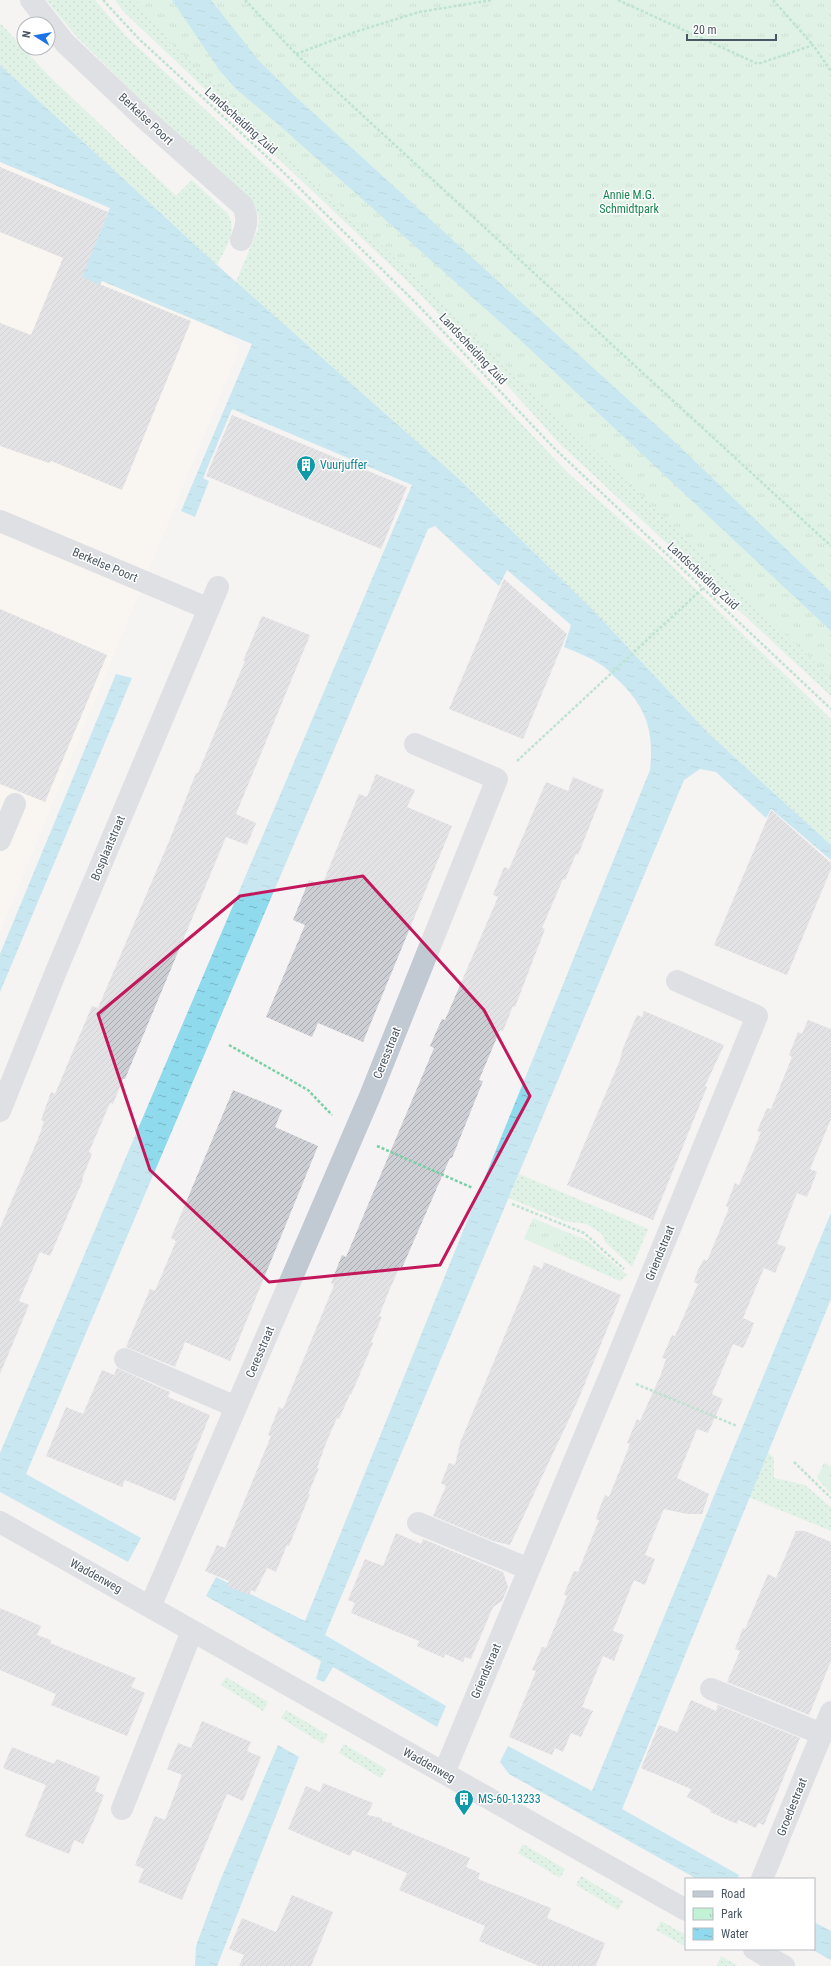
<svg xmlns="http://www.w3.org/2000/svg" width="831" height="1966" viewBox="0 0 831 1966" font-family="'Roboto Condensed',sans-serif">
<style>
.commercial{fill:#fdf9ef}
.grass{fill:url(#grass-dots)}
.park{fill:url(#park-tufts)}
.water{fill:url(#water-ripples)}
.building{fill:url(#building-hatch)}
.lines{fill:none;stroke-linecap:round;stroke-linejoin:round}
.path{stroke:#7ad0a6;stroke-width:2.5;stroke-dasharray:3 2;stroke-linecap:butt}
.minor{stroke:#c1cad2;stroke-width:22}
.marked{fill:none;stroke:#c2185b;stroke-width:3;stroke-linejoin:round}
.labels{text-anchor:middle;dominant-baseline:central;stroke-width:3;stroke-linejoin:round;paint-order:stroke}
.street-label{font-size:12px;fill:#4a5661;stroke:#fff}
.park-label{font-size:12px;fill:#17864f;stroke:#fff}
.culture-label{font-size:12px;fill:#0d838f;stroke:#fff;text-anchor:start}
</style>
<defs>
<pattern id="grass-dots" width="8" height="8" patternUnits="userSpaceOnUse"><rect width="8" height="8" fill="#c3f1d5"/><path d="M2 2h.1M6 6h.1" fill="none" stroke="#a0c6b0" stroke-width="1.8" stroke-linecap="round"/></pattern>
<pattern id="park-tufts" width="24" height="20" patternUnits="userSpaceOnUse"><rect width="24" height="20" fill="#c3f1d5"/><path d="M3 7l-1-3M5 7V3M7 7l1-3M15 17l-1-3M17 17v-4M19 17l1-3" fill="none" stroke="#a0c6b0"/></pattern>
<pattern id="water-ripples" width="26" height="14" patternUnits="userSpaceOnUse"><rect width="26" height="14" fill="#90daee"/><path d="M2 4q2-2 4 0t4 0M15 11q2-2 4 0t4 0" fill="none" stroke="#78b4c4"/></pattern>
<pattern id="building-hatch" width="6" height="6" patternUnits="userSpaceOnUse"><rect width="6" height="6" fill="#cdcfd5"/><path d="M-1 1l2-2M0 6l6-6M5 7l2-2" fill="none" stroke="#a8abb0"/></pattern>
</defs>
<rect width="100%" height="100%" fill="#f5f3f3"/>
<path class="commercial" d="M0,129L240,348L0,932Z"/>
<path class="grass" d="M46,0H95L126,36L307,204L457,356L568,473L668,562L831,719V845L708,733L594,611L458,478L236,282L258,229L259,219L256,209L246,198L143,102L77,37Z
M115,0H172L831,631V696L558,442L500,377L406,280L124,12Z
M0,23L49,76L176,196L192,180L228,214C238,232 225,249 217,265L0,65Z
M519,1174L648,1229L632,1267L605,1242L602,1234L587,1224L564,1221L509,1198Z
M566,1232L587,1240L627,1275L620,1281L557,1253Z
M767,1452L774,1458V1478L805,1485L831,1507V1531L749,1497Z
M226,1677L268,1702L263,1711L221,1685Z
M286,1710L328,1735L323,1744L281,1718Z
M344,1744L386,1769L381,1778L339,1753Z
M523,1844L565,1869L560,1878L518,1853Z
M581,1876L623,1901L618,1910L576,1885Z
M661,1921L686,1935V1947L656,1930Z
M721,1956L738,1966H717Z"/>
<path class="park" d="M136,0H831V678L168,40Z
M533,1218L566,1232L557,1253L524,1239Z
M824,1463L831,1466V1494L817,1478Z"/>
<path class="water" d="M172,0H211L260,62L298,99L679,446L831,592V631L516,336L279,125L236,89L220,71Z
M0,65L217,265L458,478L594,611L708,733L831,845V860L771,809L766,818L716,772L700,769L684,780L325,1635L446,1706L437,1727L333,1667L324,1682L316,1679L321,1661L206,1596L216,1577L305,1621L650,770C654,731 647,708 618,680C612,675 607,668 600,664C589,657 576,652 564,647L571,625L507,570L499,586L435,526L428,529L26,1474L141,1538L128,1562L0,1492V1453L412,485L232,409L203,478L209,481L195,517L181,511L252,344L102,281L28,451L14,439L110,208L0,162Z
M116,674L132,678L0,992V954Z
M831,1213V1299L622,1809L739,1875L737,1879H697L509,1774L500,1762L508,1746L592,1791Z
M278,1745L299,1757L217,1966H195L196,1946L220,1881Z
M814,1922L831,1931V1960L811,1949H814Z"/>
<path class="building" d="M0,167L108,212L82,277L191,321L122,490L51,461L49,463L0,446V323L31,335L63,258L0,232Z
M232,415L407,487L381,549L206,476Z
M504,579L567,634L523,739L449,709Z
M0,609L107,655L45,802L0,784Z
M262,616L310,635L236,814L256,823L247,845L226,837L125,1079H123L113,1104L110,1103L89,1152L92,1154L82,1179L83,1180L50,1256L40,1252L19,1301L29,1305L0,1374V1228L40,1134L44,1121L41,1120L51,1092L55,1094L92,1006L98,1008L170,839L196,773H198L245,661H243Z
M376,774L415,790L407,807L452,826L363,1042L318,1023L312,1037L266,1017L305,925L293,920L309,880L322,885L359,794L367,797Z
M573,777L604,790L578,855L576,854L565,880L563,879L542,928L545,929L515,1007L513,1006L503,1031L500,1030L479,1080L483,1081L452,1158H450L402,1268L400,1266L389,1291L379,1316L382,1317L371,1342L373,1343L351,1395L350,1394L339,1419L337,1418L326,1443L317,1468H319L308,1494H310L289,1546L287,1545L276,1572L267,1568L255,1592L251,1590L249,1595L227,1586L229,1581L205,1571L217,1545L225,1548L271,1436L268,1435L279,1407L283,1409L334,1285L331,1283L342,1255L346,1257L434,1048L430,1046L436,1032L442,1019L445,1020L498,897L493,895L504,867L509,869L546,782L568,791Z
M771,810L831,863V869L787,975L714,945Z
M644,1011L724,1045L705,1086L707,1087L653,1220L567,1185L620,1060L623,1048L637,1015L642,1017Z
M808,1020L831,1029V1119L810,1169L817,1172L812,1185L807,1197L797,1193L777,1244L786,1247L775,1273L764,1268L743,1318L754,1323L749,1336L743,1348L733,1344L712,1394L723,1399L708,1433L697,1429L677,1478L709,1494L702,1514H687L664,1509L645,1555L655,1559L645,1585L634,1580L613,1631L624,1635L614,1661L603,1656L582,1707L593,1711L581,1737L571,1733L563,1752L555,1748L552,1755L509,1737L536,1671L532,1670L542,1647L546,1648L567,1596L564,1594L574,1571L578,1572L599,1520L596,1519L600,1507L605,1495L609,1497L630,1444L627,1443L637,1419L640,1421L661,1374L666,1359L662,1358L672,1335L675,1336L698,1284L694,1282L698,1270L704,1259L707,1261L729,1208L726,1206L735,1183L739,1185L750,1159L761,1132L757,1131L767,1108L771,1109L792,1057L789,1055L798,1032L802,1034Z
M233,1090L282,1110L275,1127L318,1146L230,1361L185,1342L175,1367L126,1347L150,1289L155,1291L176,1241L171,1238Z
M544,1262L621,1295L579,1398L510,1545L493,1541L433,1516L446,1486L441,1483L449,1463L455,1465L460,1443L534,1265L542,1269Z
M117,1368L170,1392L168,1397L210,1415L175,1501L125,1480L122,1487L46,1456L66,1407L83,1414L102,1370L114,1375Z
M796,1531H805L831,1542V1661L809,1715L727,1682L740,1651L735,1649L743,1628L745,1629L768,1574L776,1578Z
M396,1533L421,1544L423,1539L503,1572L508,1587L502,1601L493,1607L471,1659L465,1657L463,1662L445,1654L444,1658L417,1646L419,1641L351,1613L355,1603L348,1600L365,1559L383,1566Z
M0,1608L41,1626L37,1635L51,1640L50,1643L136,1678L131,1687L145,1693L127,1736L51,1705L56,1694L0,1670Z
M691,1700L716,1711L718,1705L800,1738L764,1825L758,1823L756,1828L738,1820L737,1824L710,1812L711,1810L687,1797L691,1789L641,1768L659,1725L677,1732Z
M202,1721L251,1742L247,1751L261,1757L243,1801L227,1794L182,1900L138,1882L144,1869L135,1865L155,1816L165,1820L182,1775L167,1769L178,1743L191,1748Z
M12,1747L54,1764L57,1759L100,1777L95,1791L104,1795L95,1818L83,1844L74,1840L69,1854L25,1836L46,1785L3,1768Z
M323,1783L373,1803L367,1815L382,1818V1821L392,1823V1825L470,1858L466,1867L480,1873L478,1879L551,1908L547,1918L605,1943L596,1966H539L479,1941L485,1926L399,1890L407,1873L353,1850L350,1856L288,1829L306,1786L320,1792Z
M292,1895L333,1912L311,1966H239L244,1955L229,1949L242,1918L276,1932Z"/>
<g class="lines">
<path class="path" d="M103,0L139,39L278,167L417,304L553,447L831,709
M245,0L296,54L831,546
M618,0L758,64L813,45L831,71
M773,0L813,45
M296,54L355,32L419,12L492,0
M517,761L703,588
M229,1045L308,1090L332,1115
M377,1146L473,1188
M512,1204L584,1233L624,1269
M636,1384L737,1426
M794,1462L831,1498"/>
<path class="minor" d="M31,0L65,43L144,118L243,206C249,219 246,227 241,240
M0,521L209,609
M0,840L15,804
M0,1111L57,969L218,587
M125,1359L236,1407
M0,1522L686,1910
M418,1523L529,1569
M150,1607L370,1096L497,779L415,744
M711,1689L822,1734
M444,1773L611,1373L757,1016L677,981
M122,1809L192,1631
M762,1879L831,1712
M754,1949L784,1966"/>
</g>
<path d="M0 0H831V1966H0ZM363,876L484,1010L530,1096L440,1265L269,1282L150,1170L98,1014L240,896Z" fill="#f5f3f3" fill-opacity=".55" fill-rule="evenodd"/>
<path class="marked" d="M363,876L484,1010L530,1096L440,1265L269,1282L150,1170L98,1014L240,896Z"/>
<defs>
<g id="building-pin" transform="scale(1)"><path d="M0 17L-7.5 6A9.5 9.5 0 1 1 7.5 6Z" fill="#0f9aa8" stroke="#fff"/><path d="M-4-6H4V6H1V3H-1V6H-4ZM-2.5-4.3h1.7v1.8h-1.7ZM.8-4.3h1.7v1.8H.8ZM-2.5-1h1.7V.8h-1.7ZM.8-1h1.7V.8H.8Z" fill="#fff"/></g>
</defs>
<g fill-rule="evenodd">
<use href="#building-pin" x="306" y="465"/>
<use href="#building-pin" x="464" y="1799"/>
</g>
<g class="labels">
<g class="street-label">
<text transform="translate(146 119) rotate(43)">Berkelse Poort</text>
<text transform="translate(241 121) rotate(42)">Landscheiding Zuid</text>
<text transform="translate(473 349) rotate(47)">Landscheiding Zuid</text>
<text transform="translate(105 565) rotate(23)">Berkelse Poort</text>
<text transform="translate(703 576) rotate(43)">Landscheiding Zuid</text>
<text transform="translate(108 848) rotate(-67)">Bosplaatstraat</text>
<text transform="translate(387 1053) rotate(-68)">Ceresstraat</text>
<text transform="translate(660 1253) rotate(-68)">Griendstraat</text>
<text transform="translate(260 1352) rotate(-67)">Ceresstraat</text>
<text transform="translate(96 1576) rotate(29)">Waddenweg</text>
<text transform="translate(486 1671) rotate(-67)">Griendstraat</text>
<text transform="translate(429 1765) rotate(29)">Waddenweg</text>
<text transform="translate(792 1807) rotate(-68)">Groedestraat</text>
</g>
<g class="park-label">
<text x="629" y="195">Annie M.G.<tspan x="629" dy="14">Schmidtpark</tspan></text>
</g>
<g class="culture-label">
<text x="320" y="465">Vuurjuffer</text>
<text x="478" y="1799">MS-60-13233</text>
</g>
</g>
<rect x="685" y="1878" width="130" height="72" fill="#ffffff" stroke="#b7bbc0"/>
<rect x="693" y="1891" width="20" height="6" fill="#c1cad2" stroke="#b7bbc0"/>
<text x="721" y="1898" font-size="12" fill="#4a5661">Road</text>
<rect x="693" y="1908" width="20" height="12" fill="url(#park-tufts)" stroke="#b7bbc0"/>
<text x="721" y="1918" font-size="12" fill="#4a5661">Park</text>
<rect x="693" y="1928" width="20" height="12" fill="url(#water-ripples)" stroke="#b7bbc0"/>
<text x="721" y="1938" font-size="12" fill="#4a5661">Water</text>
<g transform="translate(36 36) rotate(281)"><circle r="19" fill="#ffffff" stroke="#b7bbc0"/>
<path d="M0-3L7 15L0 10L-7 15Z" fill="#1a73e8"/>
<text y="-6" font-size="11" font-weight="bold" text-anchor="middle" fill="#4a5661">N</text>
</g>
<path d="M687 34v6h89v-6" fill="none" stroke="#4a5661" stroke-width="2"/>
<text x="693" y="34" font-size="12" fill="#4a5661" stroke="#ffffff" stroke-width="3" paint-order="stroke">20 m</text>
</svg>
